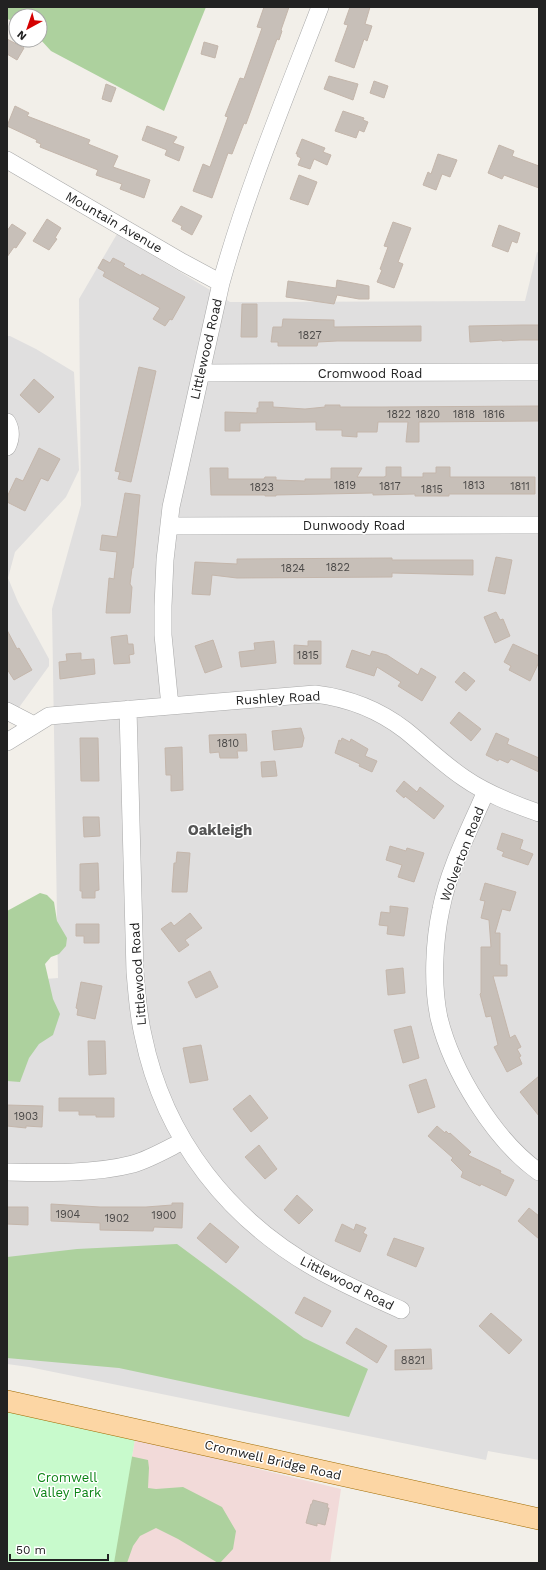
<svg xmlns="http://www.w3.org/2000/svg" width="546" height="1570" viewBox="0 0 546 1570" font-family="'Work Sans',sans-serif">
<style>
.residential{fill:#e0dfdf}
.commercial{fill:#f2dad9}
.forest{fill:#add19e}
.park{fill:#c8facc}
.building{fill:#c7bfb8;stroke:#c4b6ab}
.lines{fill:none;stroke-linecap:round;stroke-linejoin:round}
.minor-casing{stroke:#a9a9a9;stroke-width:18}
.major-casing{stroke:#a06b00;stroke-width:22}
.minor{stroke:#fff;stroke-width:17}
.major{stroke:#fcd6a4;stroke-width:21}
.labels{text-anchor:middle;dominant-baseline:central;stroke-width:3;stroke-linejoin:round;paint-order:stroke}
.number-label{font-size:11px;fill:#4b4948}
.street-label{font-size:13px;fill:#222;stroke:#fff}
.park-label{font-size:13px;fill:#0c8416;stroke:#fff}
.quarter-label{font-size:15px;font-weight:bold;fill:#555;stroke:#fff}
</style>
<rect width="100%" height="100%" fill="#f2efe9"/>
<path class="residential" d="M117,234L230,302L525,301L537,252L539,253V1460L488,1451L486,1460L29,1367L7,1364V982L58,978L52,609L81,505L79,299Z
M7,336H10L36,349L74,372L79,470L66,497L15,552L8,578L18,602L49,659V666L7,724Z"/>
<path class="commercial" d="M135,1439L341,1489L330,1563H114Z"/>
<path class="forest" d="M7,7H206L164,111L51,51L40,39V16H16V22L7,19Z
M40,893L47,895L54,902L57,921L67,938L66,946L59,954L51,957L45,964L53,999L60,1014L53,1035L39,1044L29,1058L20,1082L7,1081V911Z
M177,1244L304,1338L368,1369L349,1417L119,1368L7,1358V1257L77,1249Z
M125,1455L148,1460L149,1468L148,1488L156,1489L183,1487L222,1507L236,1531L233,1549L220,1563H218L178,1539L156,1528L140,1536L133,1546L127,1563H7Z"/>
<path class="park" d="M7,1410L135,1439L114,1563H7Z"/>
<path class="building" d="M264,7H289L281,30L282,31L279,40L277,39L246,124L244,123L232,154L228,153L212,198L193,191L203,164L210,167L228,117L225,116L240,78L244,79L262,28L257,27Z
M350,7H370L365,24L372,26L367,41L364,39L354,68L335,61L348,25L344,24Z
M7,39L24,48L17,60L7,54Z
M204,42L218,46L215,58L201,54Z
M329,76L358,84L353,100L324,89Z
M374,81L388,86L384,98L370,93Z
M106,84L116,88L111,102L102,99Z
M15,106L29,113L27,116L90,140L88,144L118,156L113,167L150,180L144,198L120,189L122,184L96,175L98,170L40,147L41,144L36,142L37,140L7,126Z
M343,111L364,118L363,120L368,122L364,132L359,130L356,138L335,131Z
M147,126L177,137L173,143L184,147L179,161L165,155L167,150L142,140Z
M302,139L325,148L323,152L331,155L327,165L314,159L310,169L298,165L301,158L297,156L298,154H296Z
M499,145L514,151L512,156L539,166V188L504,175L502,179L488,173Z
M438,154L457,160L450,177L442,174L436,190L423,185L428,172L431,174Z
M299,175L317,182L308,205L290,199Z
M181,206L202,216L192,235L181,229L182,226L172,221Z
M47,219L61,228L55,238L57,239L49,250L33,241Z
M393,222L411,228L398,262L403,264L394,288L377,282L382,270L380,269L388,247L384,246Z
M12,224L26,233L16,248L14,247L7,257V231Z
M499,225L520,233L517,243L512,241L508,252L492,246Z
M113,258L125,264L123,266L141,276L142,274L185,297L172,320L170,319L165,326L153,319L160,308L103,276L105,272L98,268L103,259L110,263Z
M337,280L369,286V299H359L337,295L334,304L286,297L288,281L336,288Z
M242,304H257V337H241Z
M283,319L334,320V327L421,326V341H337L318,342L317,346H278V342H271L273,327H282Z
M523,325H539V340H520L502,341V340L470,342L469,326Z
M139,367L156,371L131,482L118,479L120,472L115,471Z
M34,379L54,397L39,413L20,395Z
M259,402H273V407L305,409L325,407V405H340V407H382L539,406V421L419,422V442H406L408,422H378L377,432H357V437L342,436V430H316V422L240,423V431H225V412L257,413V408H259Z
M39,448L60,459L48,481L41,478L25,511L7,502V497L16,478L23,481Z
M386,467H401V477H423V473H436V467H450V477H535V494H449V496H415V494L373,495V493L276,495V496H265V495H211L210,468H228V479H264L265,477H276V480L305,481V479H331V468H362L357,477H384L386,476Z
M125,493L140,495L133,568H132L130,584L132,587L130,613H106L109,578L114,579L117,552L100,550L102,535L117,537Z
M496,557L512,560L505,594L488,591Z
M392,558V560H473V575L392,573V577L237,578L212,575L210,595L192,594L195,562L237,564V559Z
M496,612L500,620L503,619L510,636L495,643L484,617Z
M7,630L17,649L19,648L32,670L14,680L7,669Z
M127,635L128,644H133L134,654L129,655L130,663L114,664L111,637Z
M213,640L222,667L205,673L195,646Z
M274,641L276,663L241,667L239,652L255,650L254,643Z
M308,641H321V664H294V645L308,646Z
M513,644L539,656V662L530,681L509,670L511,666L504,662Z
M352,650L370,656L372,651L387,655L418,675L421,668L436,677L422,701L398,686L401,682L377,667L374,676L346,667Z
M81,653V660L94,659L95,674L60,679L59,662L67,661L66,654Z
M464,672L475,681L466,691L455,682Z
M459,712L481,729L471,741L450,723Z
M301,728L304,738L302,747L274,750L272,731Z
M496,733L509,739L507,744L539,758V772L511,759L508,763L499,759L498,761L486,755Z
M246,734L247,751H237L238,758H220L219,752L210,753L209,735Z
M80,738H98L99,781H81Z
M342,738L350,742L351,739L368,749L365,756L377,761L372,772L359,766L360,764L335,753L339,740L341,741Z
M182,747L183,790L171,791V775H166L165,748Z
M275,761L277,776L262,777L261,762Z
M404,781L417,792L420,787L444,806L434,819L405,796L404,798L396,791Z
M83,817H99L100,836L84,837Z
M502,833L523,840L520,849L533,854L528,865L502,856L504,852L497,849Z
M390,846L406,851L407,848L424,853L414,882L398,877L402,865L386,860Z
M177,852L190,853L187,892H172L174,863H176Z
M98,863L99,890L95,891V898H82V891H80V864Z
M485,883L516,892L510,911L502,909L495,933H500V965H507V976H493L510,1038L515,1035L521,1047L517,1049L521,1056L519,1057L522,1064L507,1072L494,1047L498,1045L491,1016L486,1017L480,994L481,993V947H491L489,920L481,918L485,901L480,900Z
M390,906L408,908L404,936L387,934L388,926L379,925L381,912L390,913Z
M190,913L202,928L185,940L189,945L179,952L161,929L171,922L174,926Z
M76,924H99V943H84V936H76Z
M403,968L405,993L388,995L386,970Z
M210,971L218,987L196,998L188,982Z
M81,982L102,986L95,1019L77,1015L78,1009L76,1008Z
M411,1026L419,1058L403,1063L394,1030Z
M88,1041H105L106,1074L89,1075Z
M201,1045L208,1080L190,1083L183,1048Z
M539,1076V1116L520,1092Z
M426,1079L435,1107L418,1113L409,1085Z
M250,1095L268,1118L251,1132L233,1109Z
M59,1098H114V1117H96V1115H79V1111H59Z
M7,1105L43,1106L42,1127L26,1126V1128L7,1126Z
M437,1126L445,1133L446,1131L449,1134L450,1133L471,1152L468,1155L501,1171L500,1173L514,1180L506,1196L481,1184L480,1186L461,1177L463,1172L451,1160L453,1158L428,1136Z
M259,1145L277,1169L265,1179L245,1157Z
M297,1195L313,1210L299,1224L284,1210Z
M172,1203H183L182,1228L154,1227L153,1231L100,1230V1223L51,1221V1204L100,1207H146L172,1205Z
M7,1207H28V1225L7,1224Z
M529,1208L539,1216V1239L518,1221Z
M210,1223L239,1247L226,1263L197,1238Z
M342,1224L354,1230L356,1224L366,1228L363,1233L367,1235L360,1252L335,1241Z
M394,1238L424,1248L416,1267L387,1255Z
M304,1297L331,1311L322,1327L295,1313Z
M491,1313L522,1340L509,1354L479,1326Z
M356,1328L387,1346L377,1363L346,1343Z
M431,1349L432,1369L395,1370V1350Z
M313,1500L328,1504L327,1508H329L325,1525L317,1523V1526L306,1523L311,1504H312Z"/>
<g class="lines">
<g class="minor-casing">
<path id="minor" d="M7,160L182,262L221,283
M201,373L539,372
M7,422C12,431 11,439 7,447
M169,526L539,525
M170,706L163,635V606L165,560L171,507L221,283C247,189 285,98 320,7
M128,709L135,972C137,993 138,1014 143,1035C164,1139 230,1222 322,1272C348,1286 375,1298 401,1310
M7,711L34,725
M7,742L49,716L315,694C348,698 379,710 405,730C425,746 443,764 464,778C487,794 513,804 539,813
M486,791C470,829 449,868 441,909C434,941 432,985 439,1018C452,1071 494,1140 539,1172
M7,1172C46,1173 95,1174 133,1164C150,1159 167,1149 183,1141"/>
</g>
<g class="major-casing">
<path id="major" d="M7,1401L539,1519"/>
</g>
<use href="#minor" class="minor"/>
<use href="#major" class="major"/>
</g>
<g class="labels">
<g class="number-label">
<text x="310" y="335">1827</text>
<text x="399" y="414">1822</text>
<text x="428" y="414">1820</text>
<text x="464" y="414">1818</text>
<text x="494" y="414">1816</text>
<text x="345" y="485">1819</text>
<text x="474" y="485">1813</text>
<text x="390" y="486">1817</text>
<text x="520" y="486">1811</text>
<text x="262" y="487">1823</text>
<text x="432" y="489">1815</text>
<text x="338" y="567">1822</text>
<text x="293" y="568">1824</text>
<text x="308" y="655">1815</text>
<text x="228" y="743">1810</text>
<text x="26" y="1116">1903</text>
<text x="68" y="1214">1904</text>
<text x="164" y="1215">1900</text>
<text x="117" y="1218">1902</text>
<text x="413" y="1360">8821</text>
</g>
<g class="street-label">
<text transform="translate(114 222) rotate(30)">Mountain Avenue</text>
<text transform="translate(206 349) rotate(-77)">Littlewood Road</text>
<text x="370" y="373">Cromwood Road</text>
<text x="354" y="525">Dunwoody Road</text>
<text transform="translate(278 698) rotate(-3)">Rushley Road</text>
<text transform="translate(462 854) rotate(-69)">Wolverton Road</text>
<text transform="translate(138 974) rotate(-94)">Littlewood Road</text>
<text transform="translate(347 1283) rotate(27)">Littlewood Road</text>
<text transform="translate(273 1460) rotate(13)">Cromwell Bridge Road</text>
</g>
<g class="park-label">
<text x="67" y="1477">Cromwell<tspan x="67" dy="15">Valley Park</tspan></text>
</g>
<g class="quarter-label">
<text x="220" y="830">Oakleigh</text>
</g>
</g>
<rect width="546" height="1570" fill="none" stroke="#222222" stroke-width="16"/>
<g transform="translate(28 28) rotate(220)"><circle r="19" fill="#ffffff" stroke="#a7a7a7"/>
<path d="M0-3L7 15L0 10L-7 15Z" fill="#d40000"/>
<text y="-6" font-size="11" font-weight="bold" text-anchor="middle" fill="#222222">N</text>
</g>
<path d="M10 1554v6h98v-6" fill="none" stroke="#222222" stroke-width="2"/>
<text x="16" y="1554" font-size="12" fill="#222222" stroke="#ffffff" stroke-width="3" paint-order="stroke">50 m</text>
</svg>
